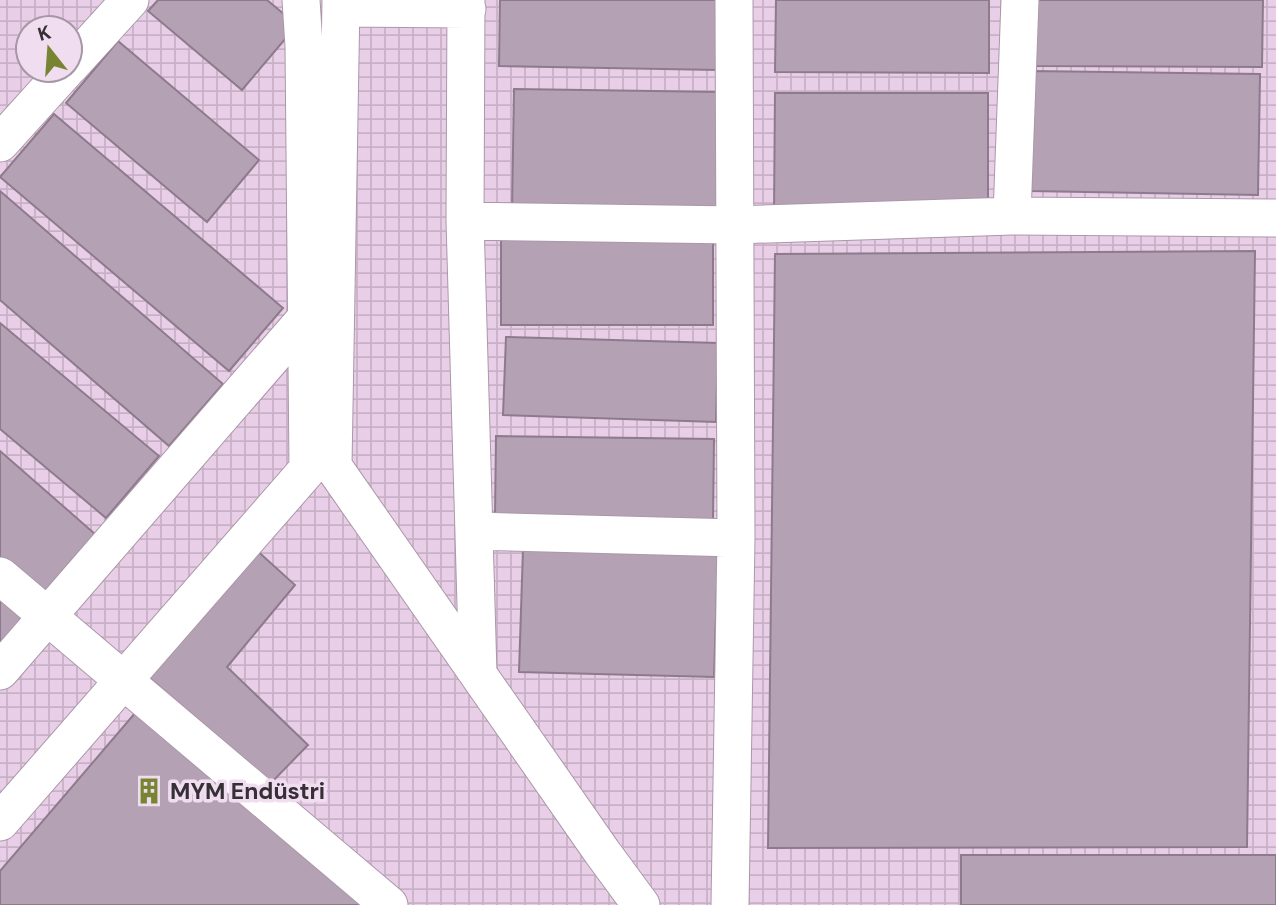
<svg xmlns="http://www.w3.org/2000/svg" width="1276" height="905" viewBox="0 0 1276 905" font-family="'DM Sans',sans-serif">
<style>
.industrial{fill:url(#industrial-grid);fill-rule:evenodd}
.building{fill:#b4a1b3;stroke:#8d7b8d;stroke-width:2}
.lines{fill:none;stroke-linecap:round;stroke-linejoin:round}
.minor-casing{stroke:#ab98aa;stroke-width:39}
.minor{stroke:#fff;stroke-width:37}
.labels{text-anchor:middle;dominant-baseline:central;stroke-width:7;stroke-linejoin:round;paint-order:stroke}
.poi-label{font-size:23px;font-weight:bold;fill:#362f36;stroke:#f1ddf0;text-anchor:start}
</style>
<defs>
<pattern id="industrial-grid" width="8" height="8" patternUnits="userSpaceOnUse" patternTransform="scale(1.75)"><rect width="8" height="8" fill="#e8cee6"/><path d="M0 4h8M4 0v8" fill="none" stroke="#c8b1c6"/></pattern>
</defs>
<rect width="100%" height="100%" fill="#f1ddf0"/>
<path class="industrial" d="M0,0H1276V905H0ZM28,28H70V70H28Z"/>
<path class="building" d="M158,0H267L297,25L242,90L148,11Z
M500,0H720L718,70L499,66Z
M776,0H989V73L775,72Z
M1034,0H1263L1262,67L1034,66Z
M118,41L259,160L207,222L66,103Z
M1032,71L1260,74L1258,195L1030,191Z
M514,89L721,92L719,212L512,210Z
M775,93H988V214L774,213Z
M54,114L283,308L229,371L0,177Z
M0,191L223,384L169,446L0,300Z
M501,240H713V325H501Z
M1255,251L1247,847L768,848L775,254Z
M0,323L159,456L106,518L0,429Z
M506,337L718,343L716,422L503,415Z
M496,436L714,439L713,520L495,517Z
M0,451L95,534L41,596L0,560Z
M253,547L295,585L227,667L308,745L271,783L146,675Z
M523,549L718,555L714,677L519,672Z
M0,591L29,615L0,649Z
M136,712L364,905H0V871Z
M961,855H1276V905H961Z"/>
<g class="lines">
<g class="minor-casing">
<path id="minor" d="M341,0L333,466L602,852L641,905
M466,0L465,221L478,674
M342,8L467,9
M70,66L130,0
M0,143L66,70
M1012,216L1020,0
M465,221L735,225L1012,216L1276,218
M475,531L736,538
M0,576L389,905
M0,671L307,317
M0,822L308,469L304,46L301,0
M730,905L736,538L734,0"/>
</g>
<use href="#minor" class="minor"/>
</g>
<defs>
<g id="building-bare" transform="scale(2.1)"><path d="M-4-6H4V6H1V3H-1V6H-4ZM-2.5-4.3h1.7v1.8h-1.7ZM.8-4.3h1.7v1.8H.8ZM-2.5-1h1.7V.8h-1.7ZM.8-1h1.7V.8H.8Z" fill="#778432" stroke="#f1ddf0" stroke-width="2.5" paint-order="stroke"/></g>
</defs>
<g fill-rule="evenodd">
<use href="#building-bare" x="149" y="791"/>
</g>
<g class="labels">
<g class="poi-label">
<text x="170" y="791">MYM Endüstri</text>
</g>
</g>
<g transform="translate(49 49) rotate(343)"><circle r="33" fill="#f1ddf0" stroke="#a697a6" stroke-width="2"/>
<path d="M0-5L12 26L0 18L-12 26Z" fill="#778432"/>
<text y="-10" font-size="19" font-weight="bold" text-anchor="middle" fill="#362f36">K</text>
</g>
</svg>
